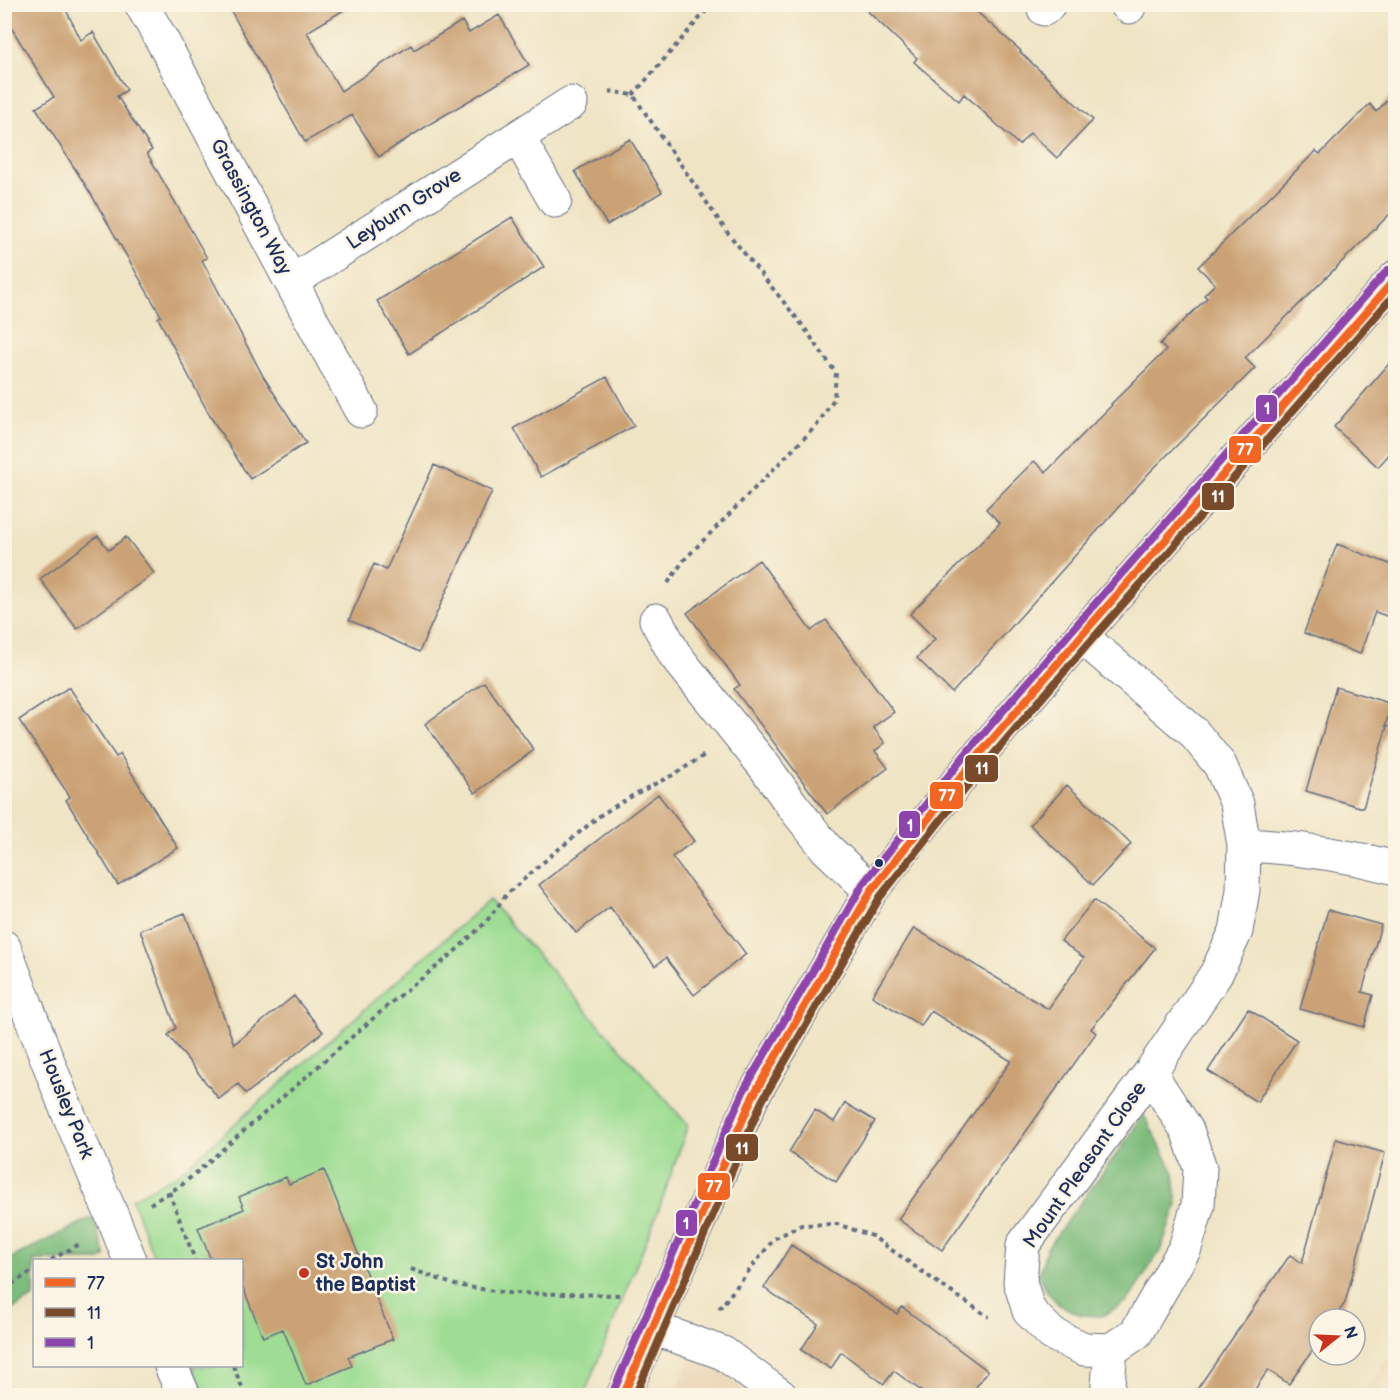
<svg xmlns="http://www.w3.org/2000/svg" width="1400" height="1400" viewBox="0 0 1400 1400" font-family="'Balsamiq Sans',sans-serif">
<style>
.built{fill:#ecd8ba}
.green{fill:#9edd93;stroke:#5c8678;stroke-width:1.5}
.forest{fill:#7ebc7d;stroke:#4c766e;stroke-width:1.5}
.building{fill:#cba275}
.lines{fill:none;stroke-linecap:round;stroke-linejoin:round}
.minor-casing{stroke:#656e82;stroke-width:35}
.path{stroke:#656e82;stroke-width:4;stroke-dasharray:4.5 4.5;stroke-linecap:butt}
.minor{stroke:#fff;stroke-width:33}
.bus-1-casing{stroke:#fcf5e5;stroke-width:12}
.bus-2-casing{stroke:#fcf5e5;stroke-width:12}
.bus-3-casing{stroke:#fcf5e5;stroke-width:12}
.bus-1{stroke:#f26522;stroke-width:8}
.bus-2{stroke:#7a4b2a;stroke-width:8}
.bus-3{stroke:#8e44ad;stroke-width:8}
.bus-dot{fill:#1b2f5e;stroke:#fcf5e5;stroke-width:2}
.poi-dot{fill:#c8321e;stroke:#fcf5e5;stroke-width:2}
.labels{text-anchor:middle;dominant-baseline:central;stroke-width:5;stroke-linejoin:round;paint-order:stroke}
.street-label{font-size:20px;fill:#1b2f5e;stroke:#fcf5e5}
.poi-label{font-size:20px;font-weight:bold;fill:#1b2f5e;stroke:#fcf5e5;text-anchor:start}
.line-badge{stroke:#fcf5e5;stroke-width:2}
.badge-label{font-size:16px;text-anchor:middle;font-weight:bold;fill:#fff}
</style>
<rect width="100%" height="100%" fill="#fcf5e5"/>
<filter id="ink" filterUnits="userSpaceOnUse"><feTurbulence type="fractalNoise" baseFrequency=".0167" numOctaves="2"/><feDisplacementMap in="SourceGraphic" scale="12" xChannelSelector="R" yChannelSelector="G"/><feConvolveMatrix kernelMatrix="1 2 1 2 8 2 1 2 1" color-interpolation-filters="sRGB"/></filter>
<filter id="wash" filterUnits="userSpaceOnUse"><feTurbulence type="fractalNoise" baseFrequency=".008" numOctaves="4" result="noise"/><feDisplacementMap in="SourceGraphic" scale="24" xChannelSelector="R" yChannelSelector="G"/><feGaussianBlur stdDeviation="1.35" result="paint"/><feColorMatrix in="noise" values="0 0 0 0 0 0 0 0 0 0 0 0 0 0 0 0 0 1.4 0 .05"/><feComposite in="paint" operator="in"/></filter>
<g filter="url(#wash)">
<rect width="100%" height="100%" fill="#efe4c4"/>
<path class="built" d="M1395,1349V1395H1362Z
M694,1352L754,1396H673Z"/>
<path class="green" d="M489,900L688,1125L659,1209L584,1395H204L193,1366H242V1260H155L132,1199L178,1174Z"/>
<path class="forest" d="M1143,1113L1174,1173L1177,1205L1160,1251L1128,1301L1102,1316L1081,1315L1059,1305L1045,1289L1039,1275L1047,1248L1129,1137Z
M93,1217L106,1257L100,1260H34V1297L8,1312L5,1316V1261Z"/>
<g id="blocks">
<path class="building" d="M4,4H63L81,40L93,32L127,90L117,96L152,150L147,153L207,258L202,260L263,376L306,443L250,479L210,416L158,318L161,316L91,194L36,108L54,97L4,16Z
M227,4H354L307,32L341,91L411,45L414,50L462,21L469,33L499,15L529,65L433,122L379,157L352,115L305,142Z
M860,4H968L1021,51L1020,52L1093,120L1057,158L1030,133L1019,145L964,94L959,101L914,62L917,58Z
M1395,92V209L1245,358L1255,368L1150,472L952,693L917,658L935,639L910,614L1000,523L986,509L1034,461L1046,472L1112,405L1111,404L1166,350L1160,344L1207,298L1204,295L1215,284L1198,267L1316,151L1320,154L1370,104L1376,112Z
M630,139L662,192L607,225L575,171Z
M512,217L544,267L409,354L377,301Z
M1395,357V448L1378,467L1334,427Z
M607,377L634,426L541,477L514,428Z
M434,465L492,491L419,652L349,620L374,564L386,570Z
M98,536L109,550L126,537L154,573L77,629L40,579Z
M1337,544L1395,566V619L1375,612L1360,654L1304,633Z
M759,560L811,631L826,620L894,712L873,727L885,743L875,751L888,768L827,814L734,689L740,685L687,613Z
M484,682L534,750L475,793L425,724Z
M69,687L116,757L120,754L178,848L118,885L66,800L70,797L19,720Z
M1336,687L1392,704L1385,726H1387L1363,808L1306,791Z
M1067,785L1131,844L1093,885L1030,825Z
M658,794L694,841L672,857L746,954L694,995L666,958L655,966L610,907L576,933L539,885Z
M1094,900L1155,948L1091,1029L1096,1033L942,1250L898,1219L1011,1061L931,1011L921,1026L872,996L914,928L1048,1009L1084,958L1061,941Z
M1328,910L1381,925L1362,992L1373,995L1364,1027L1300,1009Z
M185,913L234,1044L294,996L323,1032L246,1094L238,1084L219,1099L168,1035L176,1028L140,930Z
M1248,1009L1297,1040L1257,1102L1208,1071Z
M845,1103L875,1121L836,1182L789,1152L815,1110L834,1122Z
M1336,1139L1385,1153L1345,1303L1334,1319H1319V1341L1289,1384L1268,1370L1251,1395H1193L1290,1255L1302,1263Z
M324,1170L393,1339L348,1357L352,1366L306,1385L283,1329L263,1337L242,1285V1260H211L198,1228L244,1209L239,1197L286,1177L289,1184Z
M791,1245L897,1314L902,1307L988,1371L970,1395H927L894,1371L884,1384L841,1352L831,1369L801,1350L818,1324L764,1288Z"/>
</g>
</g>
<g filter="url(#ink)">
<use href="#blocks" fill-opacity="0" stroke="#656e82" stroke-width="1.5"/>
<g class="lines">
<g class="minor-casing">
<path id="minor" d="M141,4L163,42L291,282L361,411
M1126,4L1129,7
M1044,9L1049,4
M518,137L555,201
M291,282L571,103
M656,620L675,655L765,767L792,805L826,848L871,891
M1081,636L1193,732L1220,765L1237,804L1244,845L1243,890L1236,931L1216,974L1150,1073L1023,1245L1020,1282L1029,1311L1052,1334L1084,1349L1111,1350L1136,1333L1185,1248L1198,1205L1200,1168L1187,1130L1150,1073
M1244,845C1295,847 1346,855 1396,868
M4,947L64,1103L115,1223L130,1260
M653,1328L723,1353L781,1396
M171,1366L184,1396
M623,1396L753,1096L871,891L973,762L1081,636L1396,277
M1107,1396L1111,1350"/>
</g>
<path class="path" d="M609,91L633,95L727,232L803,326L836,373L834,399L817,425L684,560L668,583
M633,95L712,4
M169,1192L195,1260
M150,1204L183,1184L392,1002L451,955L486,922L507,894L554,853L602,814L637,793L675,774L706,754
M51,1260L81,1243
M411,1269L455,1285L507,1293L623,1295
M4,1289L34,1270
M719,1309L774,1239L801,1225L837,1224L872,1236L948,1290L989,1317
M233,1366L246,1396"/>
<use href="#minor" class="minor"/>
<g class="bus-1-casing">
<path id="bus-1" d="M623,1396L753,1096L871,891L973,762L1081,636L1396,278"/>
</g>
<g class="bus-2-casing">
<path id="bus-2" d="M635,1396L762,1101L880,897L981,769L1089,643L1396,293"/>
</g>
<g class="bus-3-casing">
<path id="bus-3" d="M613,1392L743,1092L863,884L965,755L1073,629L1388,270"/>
</g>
<use href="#bus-1" class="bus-1"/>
<use href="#bus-2" class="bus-2"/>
<use href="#bus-3" class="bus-3"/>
</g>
</g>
<circle class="bus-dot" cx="879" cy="863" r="5"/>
<circle class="poi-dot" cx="304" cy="1273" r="6"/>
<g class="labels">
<g class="street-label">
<text transform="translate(251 207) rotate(62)">Grassington Way</text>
<text transform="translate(404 209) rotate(-33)">Leyburn Grove</text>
<text transform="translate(66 1104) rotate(68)">Housley Park</text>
<text transform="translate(1085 1165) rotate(-55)">Mount Pleasant Close</text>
</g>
<g class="poi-label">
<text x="316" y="1262">St John<tspan x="316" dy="23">the Baptist</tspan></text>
</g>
</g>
<g class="line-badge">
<rect x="1255" y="394" width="23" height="29" rx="6" fill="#8e44ad"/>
<rect x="1228" y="435" width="34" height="29" rx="6" fill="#f26522"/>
<rect x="1201" y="482" width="34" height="29" rx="6" fill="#7a4b2a"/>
<rect x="964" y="754" width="35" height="29" rx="6" fill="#7a4b2a"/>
<rect x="929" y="781" width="35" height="29" rx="6" fill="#f26522"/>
<rect x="898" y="810" width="23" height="29" rx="6" fill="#8e44ad"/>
<rect x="725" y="1133" width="34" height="29" rx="6" fill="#7a4b2a"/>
<rect x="697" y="1172" width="34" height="29" rx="6" fill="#f26522"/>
<rect x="675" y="1209" width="23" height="28" rx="6" fill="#8e44ad"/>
</g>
<g class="badge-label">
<text x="1267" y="414">1</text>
<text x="1245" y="455">77</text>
<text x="1218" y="502">11</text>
<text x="982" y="774">11</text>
<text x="947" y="801">77</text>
<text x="910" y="831">1</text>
<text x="742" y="1154">11</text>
<text x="714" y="1192">77</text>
<text x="686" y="1229">1</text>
</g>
<rect width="1400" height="1400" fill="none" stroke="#fcf5e5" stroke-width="24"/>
<rect x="33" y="1259" width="210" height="108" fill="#fcf5e5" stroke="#a2a6af" stroke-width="1.5"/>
<rect x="45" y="1278" width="30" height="9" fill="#f26522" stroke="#a2a6af" stroke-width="1.5"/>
<text x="87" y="1289" font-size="18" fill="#1b2f5e">77</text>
<rect x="45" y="1308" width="30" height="9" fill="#7a4b2a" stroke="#a2a6af" stroke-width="1.5"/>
<text x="87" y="1319" font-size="18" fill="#1b2f5e">11</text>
<rect x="45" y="1338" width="30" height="9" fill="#8e44ad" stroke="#a2a6af" stroke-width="1.5"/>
<text x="87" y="1349" font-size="18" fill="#1b2f5e">1</text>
<g transform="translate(1337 1337) rotate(72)"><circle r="28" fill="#fcf5e5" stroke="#a2a6af" stroke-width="1.5"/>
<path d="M0-4.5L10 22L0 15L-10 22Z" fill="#c8321e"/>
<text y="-9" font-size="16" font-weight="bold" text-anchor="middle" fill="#1b2f5e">N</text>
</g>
</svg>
